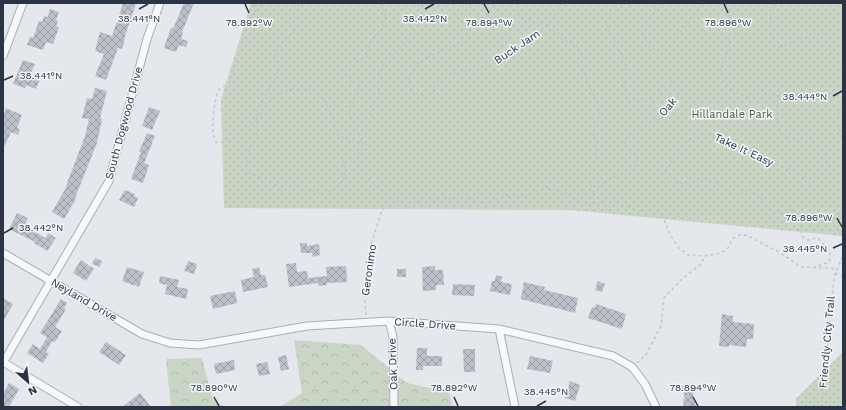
<svg xmlns="http://www.w3.org/2000/svg" width="846" height="410" viewBox="0 0 846 410" font-family="'Work Sans',sans-serif">
<style>
.grass{fill:url(#grass-dots)}
.forest{fill:url(#forest-crowns)}
.building{fill:url(#building-cross-hatch)}
.lines{fill:none;stroke-linecap:round;stroke-linejoin:round}
.minor-casing{stroke:#a9aeb7;stroke-width:9}
.path{stroke:#c2c5cb;stroke-width:1.5;stroke-dasharray:3 3;stroke-linecap:butt}
.minor{stroke:#f7f8fa;stroke-width:7}
.ticks{fill:none;stroke:#2b3445;stroke-width:1.5}
.labels{text-anchor:middle;dominant-baseline:central;stroke-width:3;stroke-linejoin:round;paint-order:stroke}
.street-label{font-size:11px;fill:#2b3445;stroke:#f4f6f9}
.park-label{font-size:11px;fill:#3f6138;stroke:#f4f6f9}
.ticks-label{font-size:10px;text-anchor:middle;fill:#2b3445;stroke:#f4f6f9;stroke-width:3;stroke-linejoin:round;paint-order:stroke}
</style>
<defs>
<pattern id="grass-dots" width="8" height="8" patternUnits="userSpaceOnUse"><rect width="8" height="8" fill="#c9d6c5"/><path d="M2 2h.1M6 6h.1" fill="none" stroke="#adb8ab" stroke-width="1.8" stroke-linecap="round"/></pattern>
<pattern id="forest-crowns" width="20" height="18" patternUnits="userSpaceOnUse"><rect width="20" height="18" fill="#c9d6c5"/><path d="M2 6a3 3 0 1 1 6 0M12 15a3 3 0 1 1 6 0" fill="none" stroke="#adb8ab"/></pattern>
<pattern id="building-cross-hatch" width="8" height="8" patternUnits="userSpaceOnUse"><rect width="8" height="8" fill="#bbc0ca"/><path d="M0 0l8 8M0 8l8-8" fill="none" stroke="#989da6"/></pattern>
</defs>
<rect width="100%" height="100%" fill="#e4e7ec"/>
<path class="grass" d="M251,3H843V236L570,210L224,208L221,99Z
M843,352V407H796V399Z"/>
<path class="forest" d="M294,340L361,345L407,383L449,392L453,407H280L302,393Z
M202,358L213,400L226,407H171L166,359Z"/>
<path class="building" d="M123,3H136L124,39H125L122,49L118,48L106,80L95,76L104,54L95,51L100,32L112,36Z
M184,3H194L182,32H183L181,39L188,41L186,47L179,45L176,52L164,48L171,28L173,29Z
M50,9L59,12L56,20L58,21L56,26L59,27L53,44L46,42L43,50L27,45L30,37L33,38L39,21L42,22L44,16L48,17Z
M23,60L35,64L30,75L40,79L36,89L26,85L25,88L13,84Z
M95,88L107,91L100,118L102,119L97,143L75,198L76,199L64,219L52,212L67,186H66L85,136L89,119L82,118L87,98L92,99Z
M149,107L160,111L152,130L142,126Z
M6,108L22,115L17,128L20,129L18,135L11,132L3,150V116Z
M147,133L155,136L144,163L149,165L143,183L131,179L141,152H139Z
M125,190L135,194L134,196L138,198L134,207L119,200Z
M17,213L28,218L24,226L46,238L48,233L56,238L47,251L34,243L35,242L9,229Z
M300,243H307V246L319,244L320,255L313,257L312,253H301Z
M95,258L102,261L100,267L92,264Z
M81,260L94,269L86,281L73,273Z
M188,261L197,264L194,274L184,271Z
M296,263L297,272L307,271L308,278L327,276L326,267L346,266L347,282L327,283V285L318,286V283L289,287L286,264Z
M435,266V270H443L444,285H436V290L423,291L422,267Z
M127,267L144,272L139,287L122,281Z
M259,267L261,275H265L268,287L243,292L241,280L254,277L252,269Z
M397,269H406V277H397Z
M496,275L502,277L501,282L512,284L510,295L490,291L492,281H495Z
M160,276L179,280L177,287L188,289L186,299L165,294L167,285L159,283Z
M598,281L605,284L602,292L595,290Z
M524,282L545,287L544,290L578,298L575,313L521,299Z
M453,284L475,285L474,296L452,295Z
M235,291L237,303L213,309L210,296Z
M3,298L13,304L3,322Z
M61,299L67,303L64,308L66,309L55,327L62,331L55,342L52,341L46,352L49,354L43,363L27,353L33,344L40,349L47,337L40,333Z
M596,304L626,314L622,329L588,318L592,307L595,308Z
M722,314L733,316V322L754,324L753,339H747L746,347L729,345V347L719,346Z
M106,342L126,355L119,365L99,352Z
M417,348H427V356H442V366H423V370H416Z
M463,349H475V372H464Z
M286,355L289,369L281,371L278,357Z
M530,356L553,361L550,373L527,369Z
M234,360L235,370L216,374L214,364Z
M267,362L270,374L259,376L256,364Z
M570,381L580,385L575,401L565,398Z
M9,383L19,389L9,407H3V394Z
M691,384L696,407H684L683,399H685L682,386Z
M140,393L151,407H122Z"/>
<g class="lines">
<g class="minor-casing">
<path id="minor" d="M3,56L23,3
M3,253L142,334L170,343L199,345L307,326L389,321L499,329L613,356L632,367L645,384L656,407
M389,321L393,337L394,407
M499,329L515,407
M3,362L78,407
M3,363L109,181L147,39L160,3"/>
</g>
<path class="path" d="M257,3L255,12L246,24L243,43L229,83C226,86 221,87 219,90C214,99 210,134 216,142C227,145 247,129 255,121C261,115 265,106 271,99C274,96 278,95 282,93C298,85 310,86 323,100C331,109 333,125 339,136L346,139L362,141
M299,3L294,15V32L278,48L274,56L278,68L276,76L257,111L256,121L257,138L249,151L246,165L248,173C256,177 267,178 273,183C277,185 279,189 283,191L288,189L292,185C301,186 308,191 316,192C327,194 341,188 344,177C346,171 343,164 344,158C346,152 357,145 362,141
M418,3V9L408,39L403,46L387,59L380,71L378,84L379,94L373,106L372,115L362,141L364,144L362,150L357,155L358,164L365,172L371,183L384,191L395,201H401L411,203L461,197L485,203L494,201L504,196L526,197L537,191L547,188L564,193L582,203L593,204L604,202L615,203L640,211H652L660,214L666,223L669,233L679,248L688,255L705,256L721,253L728,248L732,239L739,235H746L779,252L801,267L830,268L836,270
M454,3C449,17 470,24 469,39L464,43C448,49 425,54 414,68C402,84 415,102 433,94L435,85L443,77L457,73L481,69L502,60L525,41L549,25
M465,3L471,8L478,18C489,20 492,12 488,3
M518,3L517,13L522,19L549,25
M562,3L549,25L563,40L574,42L581,50L582,68L599,108L600,115L593,132L596,142V161L590,172L589,181L593,194
M660,3L642,28C642,36 645,41 651,47C663,59 673,39 680,32C684,27 689,23 693,18C697,13 698,7 703,3
M726,3C731,18 730,37 727,52C726,58 721,63 721,69C721,86 737,93 749,98L762,92L777,96C777,109 773,133 790,139C797,141 807,141 815,143C822,151 830,160 827,172L819,178L809,179L789,169L769,162L752,152L732,145L720,136L710,134L699,136L682,144L665,172V177L668,182L687,184L706,178L714,181L723,189L737,195L747,190C750,191 753,193 756,194C763,199 768,210 777,212C784,214 790,206 797,214C803,221 797,240 809,240C813,239 815,238 818,238C825,246 833,251 829,262L815,267
M776,3C770,17 767,34 776,47C785,48 788,44 796,40C821,28 831,53 843,70
M777,96C788,95 799,94 809,95C824,97 832,104 843,89
M843,108L839,111L836,121L843,140
M362,141L349,112L360,85L357,78L353,74H350V83H346L344,78V67L352,59L361,61L364,60L366,57L371,41L382,28L385,22V15L381,3
M843,203L837,229L839,232L843,231
M593,204C593,201 592,197 593,195C597,182 625,171 636,165L637,161V156L630,152L624,144C626,140 627,136 631,133C634,131 638,130 642,128C657,121 682,107 678,87L670,82L664,83L657,99C648,98 639,101 630,100C617,82 630,77 624,62C620,51 604,31 608,19C610,12 621,9 626,3
M835,273L843,276
M366,315L365,300L366,276L370,248L382,210L395,201
M637,363L646,355L661,326L664,298L682,279L701,264L705,256
M821,407L823,393L834,277L843,255"/>
<use href="#minor" class="minor"/>
</g>
<path class="ticks" d="M245,4L249,13M484,4L489,13M724,4L728,13M139,9L148,4M425,9L434,4M4,80L13,76M833,96L842,91M837,218L842,227M4,233L13,228M833,248L842,244M214,397L219,406M454,397L458,406M693,397L698,406M537,406L546,401"/>
<g class="labels">
<g class="street-label">
<text transform="translate(517 47) rotate(-34)">Buck Jam</text>
<text transform="translate(668 107) rotate(-49)">Oak</text>
<text transform="translate(124 123) rotate(-75)">South Dogwood Drive</text>
<text transform="translate(744 150) rotate(25)">Take It Easy</text>
<text transform="translate(369 270) rotate(-82)">Geronimo</text>
<text transform="translate(84 300) rotate(30)">Neyland Drive</text>
<text transform="translate(425 324) rotate(4)">Circle Drive</text>
<text transform="translate(827 342) rotate(-85)">Friendly City Trail</text>
<text transform="translate(393 364) rotate(-92)">Oak Drive</text>
</g>
<g class="park-label">
<text x="732" y="114">Hillandale Park</text>
</g>
</g>
<g class="ticks-label">
<text x="425" y="22">38.442°N</text>
<text x="139" y="22">38.441°N</text>
<text x="249" y="26">78.892°W</text>
<text x="489" y="26">78.894°W</text>
<text x="728" y="26">78.896°W</text>
<text x="41" y="79">38.441°N</text>
<text x="805" y="100">38.444°N</text>
<text x="809" y="221">78.896°W</text>
<text x="41" y="231">38.442°N</text>
<text x="805" y="252">38.445°N</text>
<text x="214" y="391">78.890°W</text>
<text x="454" y="391">78.892°W</text>
<text x="693" y="391">78.894°W</text>
<text x="546" y="395">38.445°N</text>
</g>
<rect width="846" height="410" fill="none" stroke="#2b3445" stroke-width="8"/>
<g transform="translate(28 382) rotate(152)" stroke="#f4f6f9" stroke-width="3" paint-order="stroke">
<path d="M0-3L7 15L0 10L-7 15Z" fill="#2b3445"/>
<text y="-6" font-size="11" font-weight="bold" text-anchor="middle" fill="#2b3445">N</text>
</g>
</svg>
